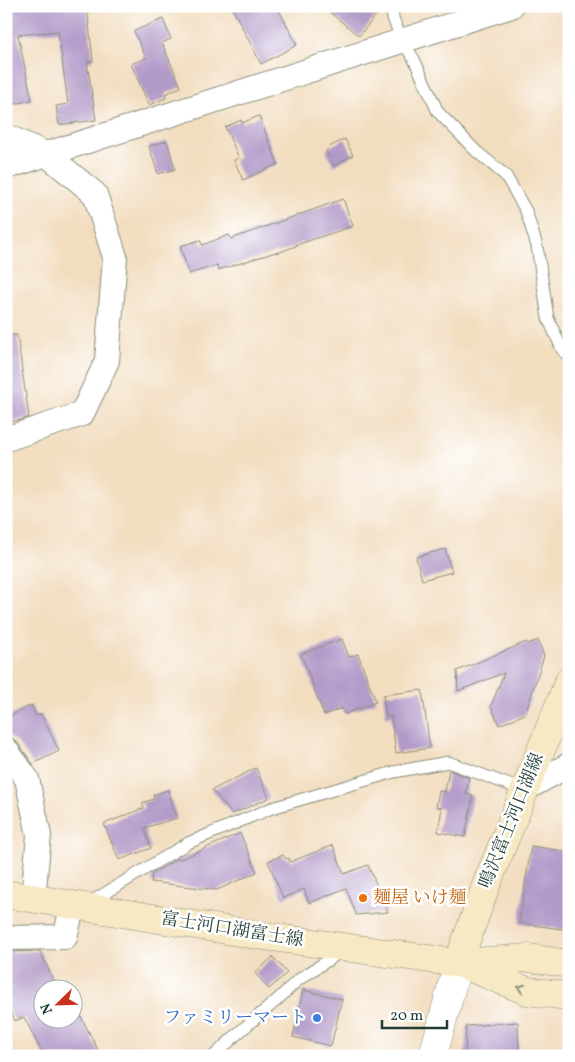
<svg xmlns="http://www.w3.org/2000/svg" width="575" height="1062" viewBox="0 0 575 1062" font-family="Vollkorn,'Noto Serif JP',serif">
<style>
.building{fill:#b39bc9}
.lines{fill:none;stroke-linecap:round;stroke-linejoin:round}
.service-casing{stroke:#888d7a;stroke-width:13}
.minor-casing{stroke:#888d7a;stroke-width:26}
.tertiary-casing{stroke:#888d7a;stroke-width:29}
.secondary-casing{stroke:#888d7a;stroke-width:29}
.service{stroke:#fff;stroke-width:11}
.minor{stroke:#fff;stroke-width:24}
.tertiary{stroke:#fff;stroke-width:28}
.secondary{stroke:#f7e9c3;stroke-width:28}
.oneway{stroke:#8b937c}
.food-dot{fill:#e8710a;stroke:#fff;stroke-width:2}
.shop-dot{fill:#3f7fe0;stroke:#fff;stroke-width:2}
.labels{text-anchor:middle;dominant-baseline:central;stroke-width:5;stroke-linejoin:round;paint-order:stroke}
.street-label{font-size:18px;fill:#1f3d34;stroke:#fff}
.food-label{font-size:18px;fill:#c56008;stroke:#fff;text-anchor:start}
.shop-label{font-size:18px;fill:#366cbe;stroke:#fff;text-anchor:end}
</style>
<rect width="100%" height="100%" fill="#fff"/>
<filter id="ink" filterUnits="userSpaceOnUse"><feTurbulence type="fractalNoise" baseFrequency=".02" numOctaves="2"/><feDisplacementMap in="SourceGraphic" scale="10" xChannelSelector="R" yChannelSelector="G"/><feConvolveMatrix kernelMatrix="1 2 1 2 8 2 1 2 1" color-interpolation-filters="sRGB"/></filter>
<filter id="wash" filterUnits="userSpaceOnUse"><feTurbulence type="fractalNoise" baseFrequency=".0096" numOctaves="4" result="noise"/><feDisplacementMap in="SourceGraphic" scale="20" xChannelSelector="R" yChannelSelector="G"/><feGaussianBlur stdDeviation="1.12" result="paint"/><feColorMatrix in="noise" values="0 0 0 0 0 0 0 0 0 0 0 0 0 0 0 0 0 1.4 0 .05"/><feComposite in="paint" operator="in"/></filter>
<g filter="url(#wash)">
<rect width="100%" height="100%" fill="#f2ddbf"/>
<g id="blocks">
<path class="building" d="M6,6H87L93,61L87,62L96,120L59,125L56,106L68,104L58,31L18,35L32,100L6,106Z
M231,6H277L297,45L261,64Z
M322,6H367L377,14L359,36Z
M163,19L171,39L162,43L181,87L165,94L166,98L149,105L131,64L146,58L134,31Z
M259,116L278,164L243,180L234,160L239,158L225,127L241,120L242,123Z
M345,139L353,155L334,166L326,151L331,146Z
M167,141L175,169L158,174L149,146Z
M343,199L353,226L296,245V246L277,253L276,252L218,270L217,265L189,274L180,246L200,240L202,245L229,235L231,239Z
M6,335H17L29,417L21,420L6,422Z
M445,549L452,572L422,580L416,557Z
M342,639L349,657L358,654L376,702L345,714L342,708L324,715L301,654Z
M538,640L544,656L525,714L499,725L491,706L504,673L458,691L457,671L526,642L528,644Z
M422,690L430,748L396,753L391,716L386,717L383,695Z
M31,705L36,716L41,714L59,751L33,764L17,742L10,737L6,731V718Z
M256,768L269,798L232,814L212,790Z
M449,770L469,778L466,794L473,796L465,837L438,832L442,808L436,807L439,791L445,792Z
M168,790L177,818L144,828L151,848L119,860L104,824L144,808L142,803L154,799L153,795Z
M240,833L257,872L217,890L151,882L152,874L177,859H181Z
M333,845L344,874L368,865L388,912L356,915L346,888L309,903L304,889L283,898L268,861L283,855L286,859L289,858L290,862Z
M531,846L569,852V930L519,923Z
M40,951L58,990H42V1020H72V999L101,1056H44L24,1017L15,1021L6,1004V953L10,952Z
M273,957L287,973L269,989L255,973Z
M303,990L342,999L331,1046L293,1037Z
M518,1022L519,1055L465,1056L466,1026Z"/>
</g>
</g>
<g filter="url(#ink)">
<use href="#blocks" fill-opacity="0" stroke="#888d7a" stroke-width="1"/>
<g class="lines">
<g class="service-casing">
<path id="service" d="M392,6L393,18L402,41L414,59L438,112L476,151L506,176L526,211L537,246L548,318L562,349L569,357
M89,903L188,843L272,808L394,772L448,762L523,790
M214,1056L237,1034L277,1000L298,980L342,951"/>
</g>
<g class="minor-casing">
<path id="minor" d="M6,136L46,154L95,194L115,257L107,361L82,414L6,439
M6,167L511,6
M6,750L27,779L39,835L33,899
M523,790L569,765
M6,938L65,937L73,905"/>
</g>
<g class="tertiary-casing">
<path id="tertiary" d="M433,1056L458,963"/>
</g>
<g class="secondary-casing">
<path id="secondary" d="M6,894L257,935L458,963L529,958L569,964
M458,963L487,883L569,681
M464,965L527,991L569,996"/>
</g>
<use href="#service" class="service"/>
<use href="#minor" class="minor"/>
<use href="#tertiary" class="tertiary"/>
<use href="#secondary" class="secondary"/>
</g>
<defs><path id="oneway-chevron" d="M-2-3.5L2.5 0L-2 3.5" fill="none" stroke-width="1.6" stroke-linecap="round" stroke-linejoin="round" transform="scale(1.25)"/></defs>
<use class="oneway" href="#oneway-chevron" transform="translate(521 988) rotate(-160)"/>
</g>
<circle class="food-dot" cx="363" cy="898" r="5"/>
<circle class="shop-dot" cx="317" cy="1018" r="5"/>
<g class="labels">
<g class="street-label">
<text transform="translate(512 821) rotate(-68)">鳴沢富士河口湖線</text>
<text transform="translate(232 930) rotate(9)">富士河口湖富士線</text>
</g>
<g class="food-label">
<text x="373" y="898">麺屋 いけ麺</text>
</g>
<g class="shop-label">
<text x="307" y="1018">ファミリーマート</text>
</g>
</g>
<rect width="575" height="1062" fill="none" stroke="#fff" stroke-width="25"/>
<g transform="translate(58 1004) rotate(247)"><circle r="24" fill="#ffffff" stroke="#a5b1ae"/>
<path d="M0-4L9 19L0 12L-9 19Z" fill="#c8321e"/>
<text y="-8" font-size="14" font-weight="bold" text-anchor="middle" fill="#1f3d34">N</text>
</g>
<path d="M382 1020v8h65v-8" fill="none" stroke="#1f3d34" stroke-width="2.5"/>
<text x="390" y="1020" font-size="15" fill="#1f3d34" stroke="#ffffff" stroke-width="4" paint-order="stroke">20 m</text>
</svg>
